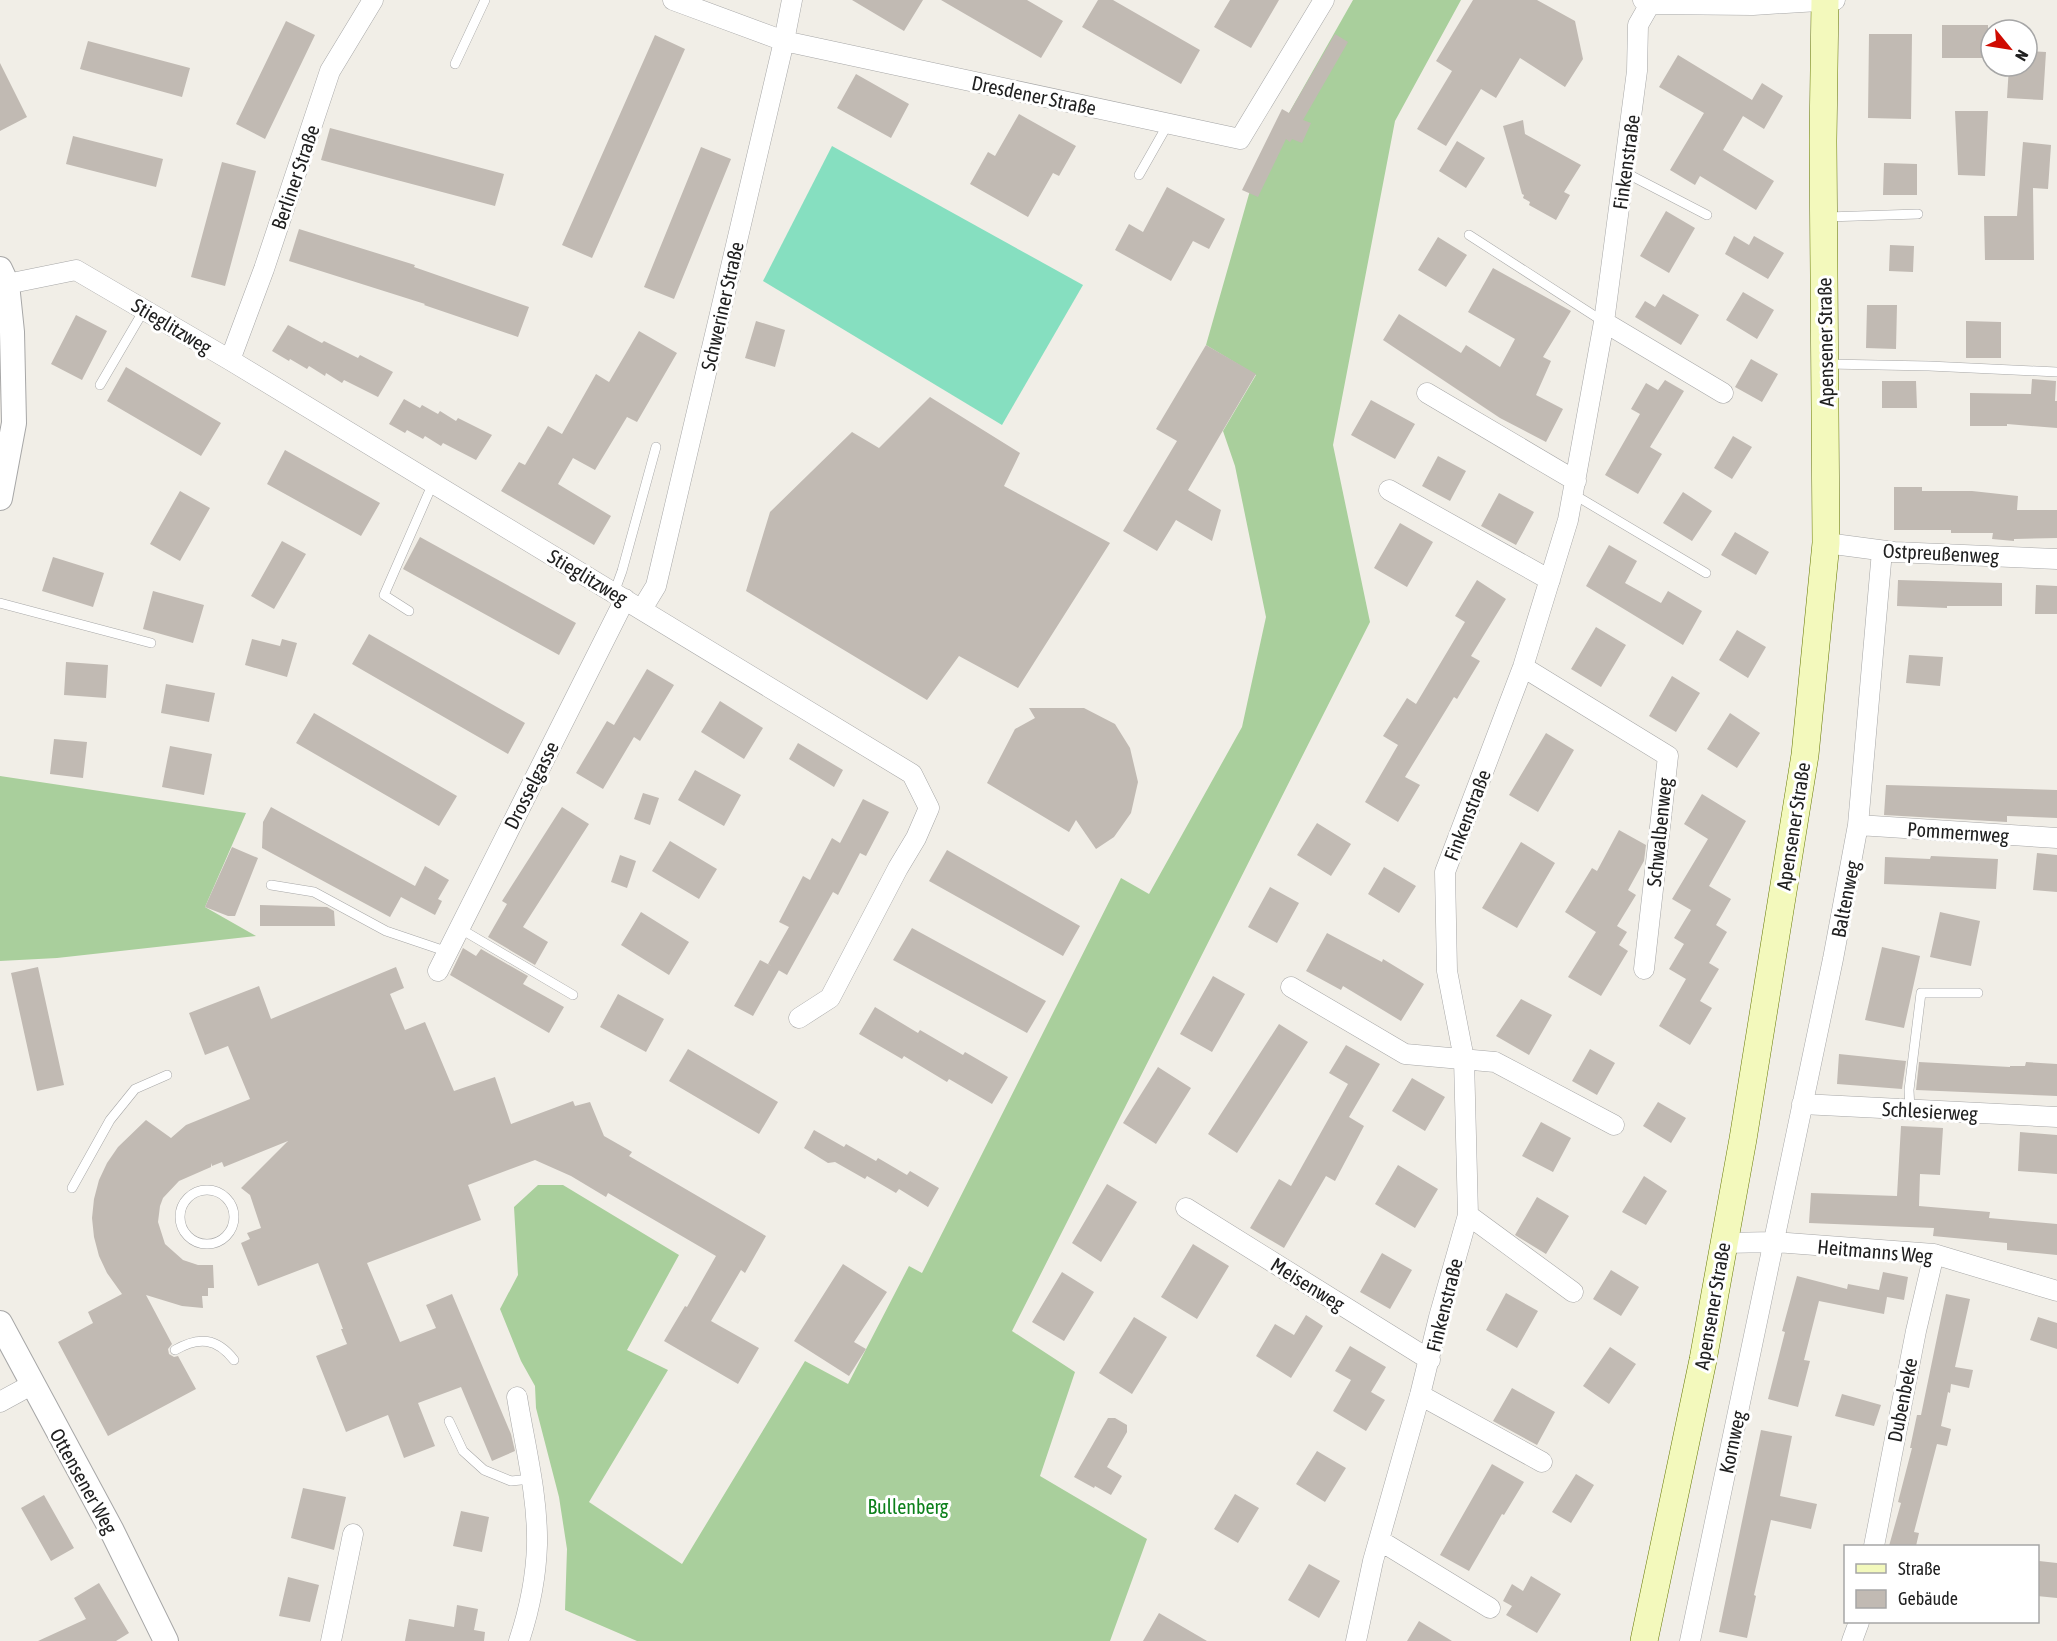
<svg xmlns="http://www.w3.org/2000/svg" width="2057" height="1641" viewBox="0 0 2057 1641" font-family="'Asap Condensed',sans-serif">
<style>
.forest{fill:#a9cf9c}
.pitch{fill:#86dfc0}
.building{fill:#c1bab3}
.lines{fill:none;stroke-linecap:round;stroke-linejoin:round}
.service-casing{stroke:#a7a7a7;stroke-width:10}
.minor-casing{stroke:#a7a7a7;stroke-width:21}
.tertiary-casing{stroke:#a7a7a7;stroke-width:26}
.secondary-casing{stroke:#677906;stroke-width:28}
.service{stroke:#fff;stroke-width:9}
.minor{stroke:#fff;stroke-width:20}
.tertiary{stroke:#fff;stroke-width:24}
.secondary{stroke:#f3f9bc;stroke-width:27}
.labels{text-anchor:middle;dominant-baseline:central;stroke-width:6;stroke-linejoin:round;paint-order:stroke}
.street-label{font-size:20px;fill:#202020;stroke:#fff}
.park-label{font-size:20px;fill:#0c801b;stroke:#fff}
</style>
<rect width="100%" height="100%" fill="#f1eee7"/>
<path class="forest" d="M1353,0H1461L1395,121L1333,445L1370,622L1012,1331L1075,1372L1040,1476L1147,1539L1110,1641H637L565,1610L567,1549L559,1497L536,1408L535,1386L521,1361L500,1309L518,1275L514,1207L538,1185H563L679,1255L627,1350L668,1370L589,1502L682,1564L805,1361L848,1384L909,1266L922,1273L1121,878L1149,894L1242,727L1266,617L1235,466L1223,431L1256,375L1206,345L1255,173Z
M0,776L246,813L205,907L256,936L57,958L0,961Z"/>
<path class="pitch" d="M832,146L1083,285L1002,425L763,281Z"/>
<path class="building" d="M852,0H923L904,31Z
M941,0H1027L1063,21L1041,58Z
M1098,0H1113L1200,50L1181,84L1082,27Z
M1230,0H1279L1251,48L1214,27Z
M1473,0H1537L1575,21L1583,59L1565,87L1520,58L1496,98L1481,89L1446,146L1417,129L1452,71L1436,61Z
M286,21L315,35L265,139L236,124Z
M1942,25H1988V58H1942Z
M1335,34L1348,42L1303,120L1311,123L1302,143L1292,139L1290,142L1286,139L1258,197L1242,190L1282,109L1289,113Z
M1869,34H1912L1911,119L1868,118Z
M655,35L685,49L592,258L562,245Z
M88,41L190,68L182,97L80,69Z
M2027,51L2046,52L2043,100L2007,98L2009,66H2027Z
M1678,55L1752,100L1762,83L1783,96L1764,129L1743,116L1723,150L1774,181L1756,210L1700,176L1695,185L1670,170L1704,113L1659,87Z
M0,63L27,117L0,131Z
M856,74L909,104L891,138L837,108Z
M1955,111H1988L1985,176L1958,175Z
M1019,114L1076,146L1059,176L1053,173L1028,217L970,184L988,152L995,156Z
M1523,120L1525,134L1581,165L1564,192L1570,195L1556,220L1529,205L1530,202L1523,198L1524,195L1522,194L1503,126Z
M330,128L504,174L495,206L321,160Z
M73,136L163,159L156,187L66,164Z
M1457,141L1485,158L1466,188L1439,171Z
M2023,142L2051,145L2048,189L2033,188L2034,260H1985L1984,216H2017Z
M701,147L731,159L674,299L644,287Z
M222,162L256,171L225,286L191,277Z
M1884,163L1917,164V195H1883Z
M1167,187L1225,219L1209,249L1193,241L1171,281L1115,250L1129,224L1143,232Z
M1666,211L1695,228L1669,273L1640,256Z
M299,229L415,265L414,267L529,307L518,337L424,305L425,304L289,261Z
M1734,236L1749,245L1754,236L1784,253L1768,279L1725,254Z
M1438,237L1467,255L1446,287L1418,270Z
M1890,245L1914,246L1913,272L1889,271Z
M1493,268L1571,311L1543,357L1551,361L1536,395L1563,409L1546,442L1500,418L1383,340L1399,314L1461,353L1466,345L1500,367L1515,339L1468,312Z
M1743,292L1774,310L1757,339L1726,320Z
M1663,294L1699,315L1681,345L1635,317L1645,301L1655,307Z
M1867,305H1897L1896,349L1866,348Z
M76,315L107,331L82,380L51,364Z
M756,321L785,330L775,367L745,358Z
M1966,321L2001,322V358H1966Z
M288,325L322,343L324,341L358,358L360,355L393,372L378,397L344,380L342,383L326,373L325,376L309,366L307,369L290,359L289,361L272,351Z
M639,331L677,353L637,422L627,417L595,470L573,458L558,484L611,516L594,545L501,491L519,462L525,465L548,426L562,434L596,374L609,382Z
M1206,345L1256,374L1188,490L1221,510L1212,541L1176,520L1157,551L1123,531L1177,441L1156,429Z
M1751,359L1778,374L1762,402L1735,387Z
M126,367L221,423L201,456L107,401Z
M2032,379L2056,381L2055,401H2057V428L2007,424V426H1970V393L2031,394Z
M1665,380L1684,391L1650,447L1662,454L1638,494L1605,475L1640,414L1631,409L1646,383L1658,390Z
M1882,381H1916L1917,408H1882Z
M930,397L1020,453L1004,486L1110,543L1018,688L959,656L927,700L746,591L770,512L852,432L879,448Z
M404,399L420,408L422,405L438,414L440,411L456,421L458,418L492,435L476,460L443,443L441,446L425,436L423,439L407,430L405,433L389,424Z
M1371,400L1415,424L1395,459L1351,435Z
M1733,436L1752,447L1732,479L1714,468Z
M285,450L380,503L361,536L267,484Z
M1438,456L1466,471L1450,501L1422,486Z
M1894,487H1922V491H1972L2018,496L2017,510H2057V538L2014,539V541L1992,539L1993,533H1951V530H1894Z
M180,491L210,508L180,561L150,544Z
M1683,492L1712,511L1692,541L1663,523Z
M1499,493L1534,512L1516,545L1481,526Z
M1400,523L1433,542L1407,587L1374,568Z
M1735,532L1769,552L1756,575L1721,555Z
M420,537L576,623L559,655L403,569Z
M282,541L306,554L274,609L251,596Z
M1609,545L1637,561L1625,583L1661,603L1668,591L1702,611L1683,645L1586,586Z
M53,557L104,573L93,607L42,591Z
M1477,580L1506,599L1471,656L1480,661L1457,699L1454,697L1405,777L1420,785L1398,822L1365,802L1398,745L1383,736L1407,698L1416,704L1465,622L1455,616Z
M1898,580L2002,583V606H1947V608L1897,606Z
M2036,585L2057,586V614H2035Z
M153,591L204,605L193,643L143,629Z
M1596,627L1626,645L1601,687L1571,669Z
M1737,630L1766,647L1748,678L1719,660Z
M369,634L525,723L508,754L352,664Z
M252,639L280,646L282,639L297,643L287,677L245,665Z
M1909,655L1943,657L1940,686L1906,683Z
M66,662L108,665L106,698L64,695Z
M647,669L674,685L640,741L634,737L603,789L576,773L607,721L614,725Z
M1672,676L1700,693L1676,732L1649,716Z
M166,684L215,693L209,722L161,713Z
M720,701L763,728L744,759L701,732Z
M1029,708H1084L1115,724L1130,748L1138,782L1131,813L1114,837L1096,849L1076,820L1069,832L987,783L1015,729L1035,718Z
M314,713L457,796L439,826L296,743Z
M1730,713L1760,733L1737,768L1707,749Z
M1546,733L1574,750L1538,812L1509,795Z
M54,739L87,742L83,778L50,774Z
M798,743L843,770L834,787L789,759Z
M170,746L212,754L204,795L162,787Z
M695,770L741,795L724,826L678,800Z
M1886,785L2057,790V818L2007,816V822L1884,815Z
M643,793L659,798L650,825L634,819Z
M1702,794L1746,821L1709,886L1731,899L1716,925L1727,932L1709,963L1719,969L1700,1001L1712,1008L1690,1045L1659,1026L1686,979L1669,969L1684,944L1674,938L1691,910L1672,899L1708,839L1684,824Z
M863,799L889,812L866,856L860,853L838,895L833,892L787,975L768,964L789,927L779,922L803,876L810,880L832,838L840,843Z
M271,807L415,886L425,866L449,880L438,899L442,901L435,915L401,897L390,917L262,848L263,822Z
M562,807L589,824L523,927L548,942L535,965L488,937L507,904L502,901Z
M1317,823L1351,844L1331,876L1297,855Z
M1619,830L1646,845L1644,861L1628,890L1636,895L1617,926L1627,932L1619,945L1628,951L1601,996L1568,977L1596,932L1565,912L1592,868L1597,871Z
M670,841L717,869L699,899L652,871Z
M1521,842L1555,863L1517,928L1482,908Z
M232,847L258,858L235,916H228L205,907Z
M947,850L1080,926L1063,956L929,881Z
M2037,853L2057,855V892L2033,890Z
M620,855L636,861L627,888L611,882Z
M1931,856L1998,859L1996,889L1884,884L1885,857L1930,859Z
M1384,867L1416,886L1399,913L1368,894Z
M1270,887L1299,903L1277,943L1248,927Z
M260,905L327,907L334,911L335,926H260Z
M641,912L689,942L669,975L621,945Z
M1940,912L1980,921L1971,966L1930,957Z
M912,928L1046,1001L1027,1033L893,960Z
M1327,933L1382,962L1383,959L1424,984L1401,1021L1343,986L1341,990L1306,971Z
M1882,947L1920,956L1904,1028L1865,1020Z
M463,948L476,956L481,949L528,976L523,984L564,1007L549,1033L450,975Z
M760,960L779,970L753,1016L734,1006Z
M38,967L64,1085L37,1091L11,973Z
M396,967L404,988L390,994L405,1030L425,1022L454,1091L495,1077L511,1124L573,1101L575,1106L590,1102L604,1136L632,1152L629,1156L766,1236L745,1273L741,1270L711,1321L759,1348L738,1384L664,1341L685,1306L687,1307L716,1256L608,1193L606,1197L571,1176L535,1160L468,1185L481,1220L367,1263L400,1342L436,1328L426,1305L452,1294L511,1434L515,1451L492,1461L461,1387L418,1403L435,1446L404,1458L388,1415L346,1432L316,1356L347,1344L341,1329H343L318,1263L258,1286L241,1243L250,1239L247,1233L261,1228L250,1195L241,1188L288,1141L224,1167L222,1162L212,1166L211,1163V1167L179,1181L163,1198L160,1206L158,1222L165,1244L183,1260L198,1265H213L214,1288H208V1296H202L203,1308L182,1306L146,1295L172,1344L168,1349L169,1354L174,1357L178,1356L196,1389L108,1436L58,1342L93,1323L88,1312L122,1294L107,1273L99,1256L94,1237L92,1218L94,1199L99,1180L107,1163L118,1147L146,1120L171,1138L186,1125L250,1099L228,1046L205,1055L189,1013L259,986L271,1019Z
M1213,976L1245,994L1212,1052L1180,1034Z
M618,994L664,1019L646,1052L600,1027Z
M1521,999L1552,1015L1529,1055L1496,1036Z
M875,1007L918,1033L920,1030L963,1055L965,1052L1008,1077L992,1104L949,1079L947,1082L904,1056L902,1059L859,1034Z
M1279,1024L1308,1042L1237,1153L1208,1134Z
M1346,1045L1380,1064L1349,1117L1364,1126L1335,1181L1326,1176L1284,1248L1250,1228L1279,1179L1291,1186L1348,1084L1329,1073Z
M688,1049L778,1102L759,1134L669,1081Z
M1590,1049L1615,1063L1597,1095L1572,1081Z
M1839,1054L1906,1061L1902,1089L1837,1084Z
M1919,1062L2010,1067V1066H2025L2026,1062L2057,1064V1096L1916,1090Z
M1158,1067L1191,1088L1156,1144L1123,1123Z
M1412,1078L1445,1097L1425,1131L1392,1111Z
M1658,1102L1686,1118L1671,1143L1643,1126Z
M1541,1122L1571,1138L1553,1172L1522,1156Z
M1901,1126L1943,1128L1940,1175L1920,1174L1919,1206L1990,1212L1989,1218L2057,1224V1255L2007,1250V1243L1933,1236L1934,1228L1809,1223L1811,1193L1897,1196Z
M814,1130L844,1147L846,1144L876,1161L878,1158L907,1175L910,1171L939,1188L928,1207L899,1189L896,1193L867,1176L865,1179L835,1162L828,1163L804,1148Z
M2020,1132L2057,1135V1174L2018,1171Z
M1398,1165L1438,1189L1415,1228L1375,1204Z
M1644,1176L1667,1191L1646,1225L1622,1212Z
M1107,1184L1137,1202L1101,1262L1072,1243Z
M1537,1197L1569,1216L1546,1254L1515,1235Z
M1193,1244L1229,1266L1197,1319L1161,1297Z
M1382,1253L1412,1270L1390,1309L1360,1292Z
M843,1264L887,1292L854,1342L866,1349L849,1376L794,1341Z
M1611,1270L1639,1287L1621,1316L1593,1299Z
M1062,1272L1094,1292L1064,1341L1032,1322Z
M1883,1272L1908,1277L1904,1300L1887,1297L1884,1314L1819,1301L1804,1360L1810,1361L1798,1407L1768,1399L1785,1332L1782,1331L1797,1276L1847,1289L1848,1284L1879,1290Z
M1506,1293L1538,1311L1517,1348L1486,1330Z
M1946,1294L1970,1299L1955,1367L1973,1370L1969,1388L1951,1384L1950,1393L1948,1392L1941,1426L1951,1429L1947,1446L1937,1444L1914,1532L1919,1533L1916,1546H1889L1901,1503L1898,1502L1912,1448H1910L1917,1415H1921Z
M1306,1315L1323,1326L1291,1378L1256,1356L1275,1324L1294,1335Z
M1134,1317L1167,1337L1132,1394L1099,1373Z
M2038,1317L2057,1323V1349L2030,1340Z
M1350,1346L1386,1367L1371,1392L1385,1400L1366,1431L1333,1411L1351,1380L1335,1371Z
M1610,1347L1636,1364L1609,1404L1583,1386Z
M1512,1388L1555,1412L1537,1445L1493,1421Z
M1842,1394L1881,1405L1874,1426L1835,1416Z
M1108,1418H1115L1127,1425V1432L1107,1467L1122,1476L1111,1495L1095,1486L1094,1488L1074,1477Z
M1761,1430L1792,1436L1780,1496L1817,1504L1811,1529L1771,1520L1754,1595L1756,1596L1747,1638L1719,1632Z
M1317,1451L1346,1468L1325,1502L1296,1484Z
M1492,1464L1524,1482L1504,1515L1502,1514L1469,1571L1440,1555Z
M1576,1474L1594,1485L1571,1523L1552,1512Z
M303,1488L346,1497L334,1550L291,1538Z
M1235,1494L1259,1508L1238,1543L1214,1529Z
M44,1495L74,1548L51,1561L21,1508Z
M461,1511L489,1517L482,1552L453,1546Z
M2039,1561L2057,1563V1598L2037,1596Z
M1309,1564L1340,1581L1319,1618L1288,1600Z
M1531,1576L1561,1594L1537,1633L1506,1615L1512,1606L1503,1601L1512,1584L1523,1591Z
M288,1577L319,1585L310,1622L279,1616Z
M99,1583L129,1633L116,1641H38L86,1619L74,1598Z
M457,1605L478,1609L474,1630L485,1632L484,1641H405L409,1619L454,1627Z
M1159,1613L1207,1641H1143Z
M1419,1621L1452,1641H1407Z"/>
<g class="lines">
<g class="service-casing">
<path id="service" d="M455,64L485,0
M1624,172L1707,215
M1139,175L1168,124
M1827,217L1918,214
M1469,235L1604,322
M1828,364L1929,366L2057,372
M100,385L144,310
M1573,494L1706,573
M614,593L622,571L656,447
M0,603L151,643
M409,611L384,595L433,483
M271,885L314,892L386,931L448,952
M459,928L573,995
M1910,1110L1909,1090L1921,993H1978
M72,1188L110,1120L135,1089L167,1075
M180 1217a27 27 0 1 1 54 0a27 27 0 1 1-54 0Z
M175,1350C199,1336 217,1338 234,1360
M449,1421L463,1451L484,1470L511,1481L531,1479"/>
</g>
<g class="minor-casing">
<path id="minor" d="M673,0L784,41L1240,139L1324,0
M1643,0L1650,4L1753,5L1835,0
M7,284L76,270L230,360L912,774L929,808L916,838L898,868L830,998L799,1018
M1604,322L1723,393
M230,360L264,269L330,71L373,0
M1427,393L1576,481
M1389,490L1550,580
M1826,543L1894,552L2057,559
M642,609L656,586L784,41L792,0
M1523,667L1668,756L1644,969
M1858,825L2057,838
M438,971L625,599
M1291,987L1405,1054L1495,1062L1614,1125
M1802,1104L2057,1117
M1186,1208L1430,1360
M1468,1215L1573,1292
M1724,1243L1774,1242L1934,1254L2057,1291
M1420,1395L1542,1462
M517,1397C525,1446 538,1496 537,1545C536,1577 529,1611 519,1641
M0,1402L33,1384
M1379,1540L1490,1608
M1874,1546L1916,1331L1934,1254
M331,1641L353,1534
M1356,1641L1373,1561L1420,1395L1439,1317L1468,1215L1464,1059L1447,971L1445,872L1523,667L1568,520L1604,322L1637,71L1638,25L1650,4
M1690,1641L1833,959L1858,825L1882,551
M1852,1641L1859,1622"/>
</g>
<g class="tertiary-casing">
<path id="tertiary" d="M0,269L7,284L12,332L14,423L0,498
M0,1323L112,1531L166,1641"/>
</g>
<g class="secondary-casing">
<path id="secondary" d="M1644,1641L1703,1360L1743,1139L1805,755L1826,543L1823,141L1825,0"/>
</g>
<use href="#service" class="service"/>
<use href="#minor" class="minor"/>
<use href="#tertiary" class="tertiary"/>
<use href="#secondary" class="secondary"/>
</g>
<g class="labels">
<g class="street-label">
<text transform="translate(1034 95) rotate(12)">Dresdener Straße</text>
<text transform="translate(1626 162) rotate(-82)">Finkenstraße</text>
<text transform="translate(295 177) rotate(-71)">Berliner Straße</text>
<text transform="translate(722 306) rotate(-77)">Schweriner Straße</text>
<text transform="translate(172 326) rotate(31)">Stieglitzweg</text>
<text transform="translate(1825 342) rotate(-91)">Apensener Straße</text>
<text transform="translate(1941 553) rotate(3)">Ostpreußenweg</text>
<text transform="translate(588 577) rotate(31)">Stieglitzweg</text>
<text transform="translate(531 785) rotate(-63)">Drosselgasse</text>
<text transform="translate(1467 815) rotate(-69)">Finkenstraße</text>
<text transform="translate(1793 826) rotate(-81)">Apensener Straße</text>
<text transform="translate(1659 832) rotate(-84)">Schwalbenweg</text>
<text transform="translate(1958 832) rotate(4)">Pommernweg</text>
<text transform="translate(1845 899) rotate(-79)">Baltenweg</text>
<text transform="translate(1930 1111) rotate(3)">Schlesierweg</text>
<text transform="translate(1875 1251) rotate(5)">Heitmanns Weg</text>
<text transform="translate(1308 1284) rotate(32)">Meisenweg</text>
<text transform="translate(1444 1305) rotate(-76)">Finkenstraße</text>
<text transform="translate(1712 1306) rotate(-80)">Apensener Straße</text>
<text transform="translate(1902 1400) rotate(-79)">Dubenbeke</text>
<text transform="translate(1732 1442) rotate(-78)">Kornweg</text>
<text transform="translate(84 1481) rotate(61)">Ottensener Weg</text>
</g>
<g class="park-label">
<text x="908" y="1506">Bullenberg</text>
</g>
</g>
<rect x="1844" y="1545" width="195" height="78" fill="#ffffff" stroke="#a6a6a6" stroke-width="1.5"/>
<rect x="1856" y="1564" width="30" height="9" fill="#f3f9bc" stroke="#a6a6a6" stroke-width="1.5"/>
<text x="1898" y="1575" font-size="18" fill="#202020">Straße</text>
<rect x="1856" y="1590" width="30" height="18" fill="#c1bab3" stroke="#a6a6a6" stroke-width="1.5"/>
<text x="1898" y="1605" font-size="18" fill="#202020">Gebäude</text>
<g transform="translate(2009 48) rotate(120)"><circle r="28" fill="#ffffff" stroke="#a6a6a6" stroke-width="1.5"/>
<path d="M0-4.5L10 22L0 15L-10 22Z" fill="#cf0b01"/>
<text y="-9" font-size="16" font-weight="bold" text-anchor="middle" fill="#202020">N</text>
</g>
</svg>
